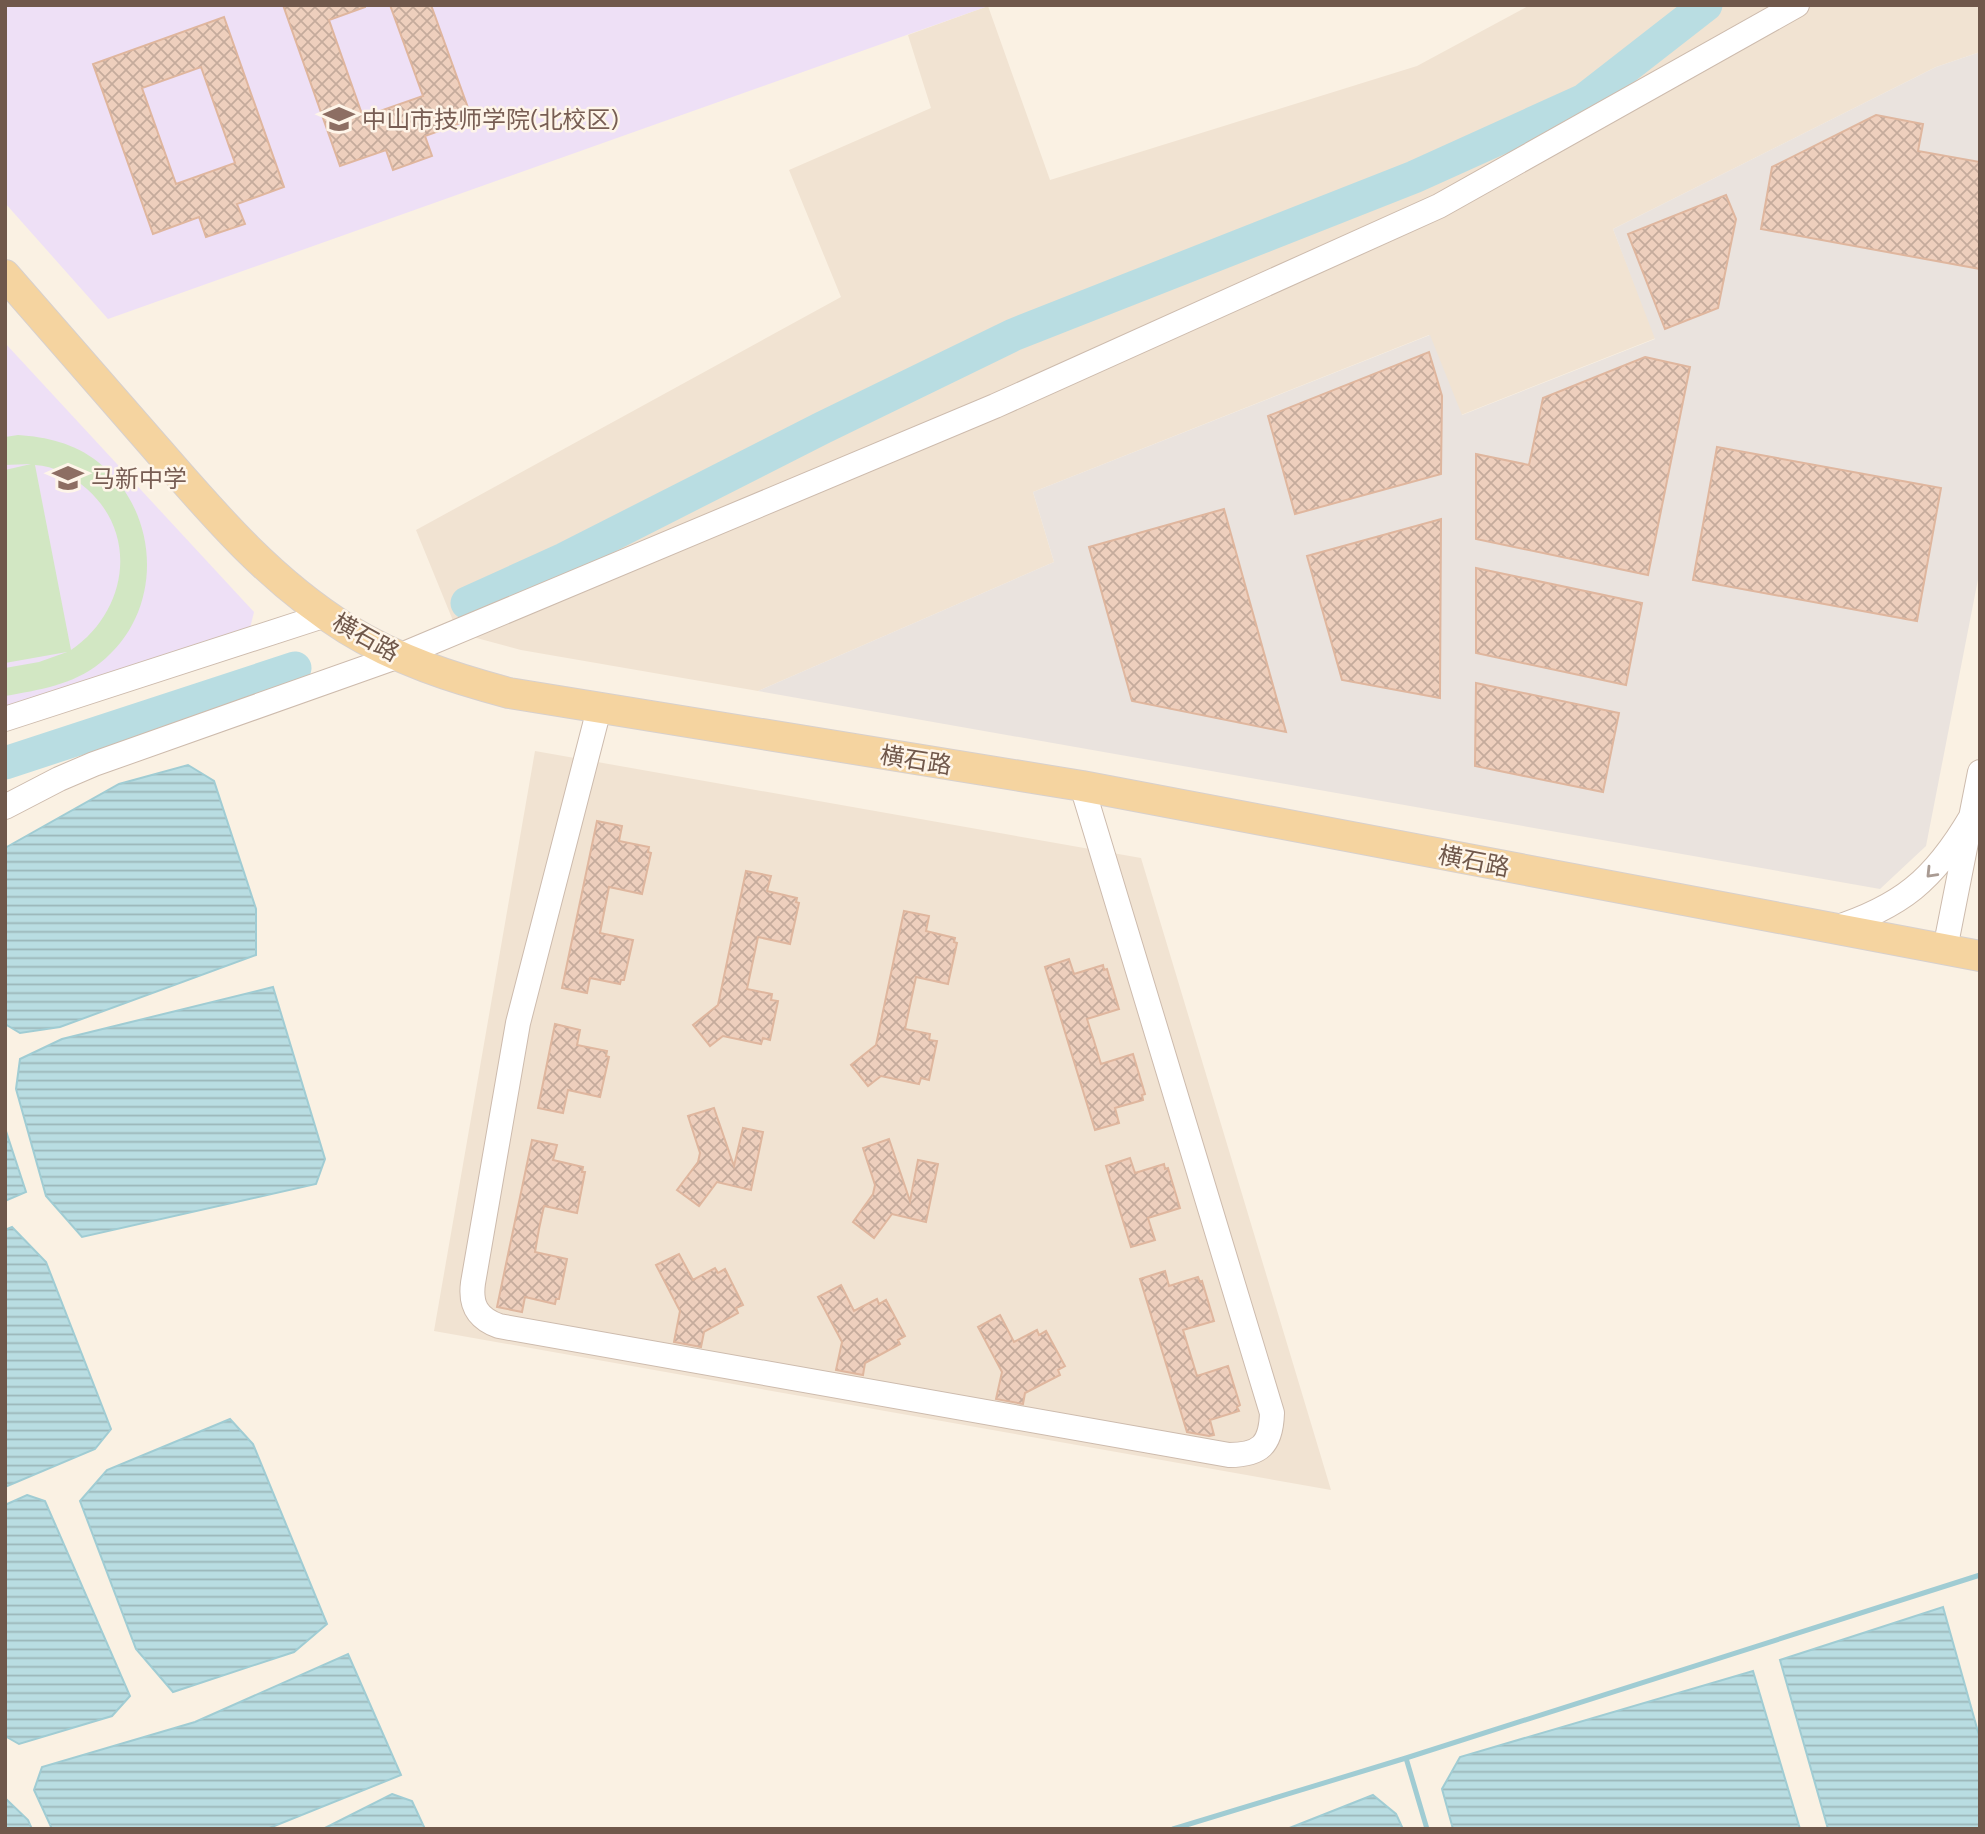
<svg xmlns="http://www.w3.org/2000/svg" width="1985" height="1834" viewBox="0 0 1985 1834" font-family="Figtree,'Noto Sans SC',sans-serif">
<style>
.residential{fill:#f1e3d2}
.industrial{fill:#eae3de}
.education{fill:#eee0f6}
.garden{fill:#d2e7c3;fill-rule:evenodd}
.water{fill:url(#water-rules);stroke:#a0ccd3;stroke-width:2}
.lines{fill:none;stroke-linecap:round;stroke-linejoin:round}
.stream{stroke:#a0ccd3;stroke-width:5}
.river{stroke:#b9dde2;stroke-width:33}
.building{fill:url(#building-cross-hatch);stroke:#dfb69e;stroke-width:2;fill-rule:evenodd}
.minor-casing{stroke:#cdbbad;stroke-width:26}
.major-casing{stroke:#d7d0cd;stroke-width:32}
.minor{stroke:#fff;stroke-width:24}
.major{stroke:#f5d4a0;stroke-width:30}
.oneway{stroke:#a99b93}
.labels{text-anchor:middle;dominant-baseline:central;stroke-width:5;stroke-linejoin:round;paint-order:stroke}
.education-label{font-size:24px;fill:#785e54;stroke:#fef5e9;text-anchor:start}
.street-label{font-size:24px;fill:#70584b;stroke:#fef5e9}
</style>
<defs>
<pattern id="water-rules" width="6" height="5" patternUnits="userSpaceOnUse" patternTransform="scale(1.75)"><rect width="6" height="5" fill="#b9dde2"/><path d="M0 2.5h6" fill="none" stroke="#9bb6b9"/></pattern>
<pattern id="building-cross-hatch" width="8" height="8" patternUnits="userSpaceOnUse" patternTransform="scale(1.75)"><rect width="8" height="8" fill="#eecfbd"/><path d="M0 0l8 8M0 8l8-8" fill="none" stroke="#c5ab9c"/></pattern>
</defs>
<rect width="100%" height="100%" fill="#faf1e3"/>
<path class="residential" d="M1530,5H1980V52L1936,67L1613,229L1656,338L1461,415L1429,335L1033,492L1054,562L758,691L521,650L458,633L416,530L841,297L789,170L931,108L908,35L988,6L1050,180L1417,66Z
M535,751L1141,858L1331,1490L434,1331Z"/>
<path class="industrial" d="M1980,52V569L1926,846L1880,889L758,691L1054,562L1033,492L1430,335L1462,415L1655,339L1613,229L1936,67Z"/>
<path class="education" d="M5,5H991L108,319L5,203Z
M5,343L254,612L249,632L5,724Z"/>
<path class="garden" d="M18,435C47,437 74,443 98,462C161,512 165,612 100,663C73,685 39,690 5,696V668L39,662L67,652L5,663V470L31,464L5,465V437ZM35,465C54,466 72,476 87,489C140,536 126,613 71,650Z"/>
<path class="water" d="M188,765L214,781L256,909V955L60,1027L20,1033L5,1024V848L119,784Z
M273,987L325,1159L316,1184L82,1237L46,1196L16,1089L20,1059L62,1039Z
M5,1128L26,1192L5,1201Z
M12,1227L46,1262L111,1429L95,1449L5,1487V1230Z
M230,1419L253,1444L327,1624L294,1652L173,1692L136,1649L80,1501L107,1470Z
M27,1495L45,1501L130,1696L112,1716L19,1744L5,1736V1505Z
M1943,1607L1980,1739V1829H1828L1780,1660Z
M348,1654L401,1775L267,1829H52L34,1790L42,1767L195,1722Z
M1753,1671L1800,1829H1453L1442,1789L1460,1757Z
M392,1794L412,1801L425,1829H323Z
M1373,1795L1396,1814L1403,1829H1287Z
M5,1798L28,1820L32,1829H5Z"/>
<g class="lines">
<path class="stream" d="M1406,1758L1427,1829
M1173,1829L1406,1758L1980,1575"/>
<path class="river" d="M467,603L564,559L822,428L1013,335L1414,177L1584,100L1706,5
M5,763L295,668"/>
</g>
<path class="building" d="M283,5H365V7L329,20L363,117L423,96L390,5H431L472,119L425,136L432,156L393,170L386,150L340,166Z
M224,17L284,187L237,204L245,224L206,237L199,217L153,234L93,64ZM201,67L235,163L176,184L142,88Z
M1876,115L1923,124L1918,151L1980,162V269L1761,229L1772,167Z
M1726,195L1736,219L1718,308L1665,329L1628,234Z
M1429,352L1442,396L1441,474L1295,514L1268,416Z
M1645,357L1690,367L1648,575L1476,539V454L1529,465L1543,398Z
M1717,447L1941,488L1917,621L1693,580Z
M1224,509L1286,732L1132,701L1089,547Z
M1441,519L1440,698L1342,680L1307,556Z
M1476,568L1642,603L1626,685L1476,653Z
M1476,683L1619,713L1603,792L1475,766Z
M597,821L622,826L619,841L649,847L648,852L651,853L642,894L609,887L600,933L633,940L624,980H621L620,984L590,978L587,993L562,988Z
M746,871L771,876L767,891L797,898L796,902L799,903L790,944L758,937L747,989L772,994L771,1000L778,1001L770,1040L763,1038L761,1044L723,1036L710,1046L693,1025L718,1005Z
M904,911L929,916L926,931L955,938L954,942L957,943L948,984L916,977L905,1029L930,1034L929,1040L937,1041L929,1080L921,1078L919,1084L881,1076L868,1086L851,1065L876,1045Z
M1069,959L1074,974L1103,965L1104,970L1107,969L1119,1009L1087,1019L1094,1041L1101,1064L1133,1054L1145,1094L1142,1095L1143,1100L1115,1108L1119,1123L1095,1130L1045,967Z
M555,1024L580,1030L577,1045L607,1051L606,1056L609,1057L600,1097L568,1090L563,1113L538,1108Z
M714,1108L734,1166L743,1128L763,1132L751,1190L717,1182L699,1206L677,1190L698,1162L700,1153L688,1116Z
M889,1139L910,1201L918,1160L938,1164L926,1222L892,1214L874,1238L853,1222L873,1194L875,1185L863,1148Z
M532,1140L557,1145L553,1160L583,1167L582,1172H585L577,1213L544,1206L539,1229L535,1252L567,1259L559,1299H556L555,1304L525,1297L522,1312L497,1307Z
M1130,1158L1135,1173L1164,1164L1165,1169L1168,1168L1180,1208L1148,1218L1155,1240L1131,1247L1106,1166Z
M679,1254L693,1280L715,1268L718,1273L725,1269L743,1305L736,1308L738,1313L704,1332L701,1347L674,1342L680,1311L656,1265Z
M1165,1271L1169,1286L1198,1277L1200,1282L1202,1281L1214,1321L1183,1330L1197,1376L1228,1366L1240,1405L1237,1407L1239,1411L1210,1420L1214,1435L1209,1436L1187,1432L1140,1279Z
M841,1285L854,1311L877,1299L879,1304L886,1300L905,1336L898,1340L900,1344L865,1363L863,1375L836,1370L842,1342L818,1297Z
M1000,1315L1014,1342L1037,1330L1039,1335L1046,1331L1065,1366L1058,1370L1060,1375L1025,1393L1023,1404L996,1399L1002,1372L978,1327Z"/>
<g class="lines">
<g class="minor-casing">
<path id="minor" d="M599,709L518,1023L473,1283C470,1305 477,1318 499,1326L1229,1455C1260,1455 1271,1445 1272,1413L1082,786
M5,719L326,615
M5,807L59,779L94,764L399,656L995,406L1439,206L1797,5
M1832,929C1901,907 1934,880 1971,817
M1945,949L1980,772"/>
</g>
<g class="major-casing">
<path id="major" d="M5,275C55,333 105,390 155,447C214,515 270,581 347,629C397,660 453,678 509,693L1082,786L1980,956"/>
</g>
<use href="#minor" class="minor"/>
<use href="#major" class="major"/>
</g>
<defs><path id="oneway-chevron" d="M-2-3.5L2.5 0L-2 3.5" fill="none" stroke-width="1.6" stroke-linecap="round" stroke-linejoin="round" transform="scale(1.75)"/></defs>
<use class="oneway" href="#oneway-chevron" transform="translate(1931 873) rotate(134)"/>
<defs>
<g id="university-bare" transform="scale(2.415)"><path d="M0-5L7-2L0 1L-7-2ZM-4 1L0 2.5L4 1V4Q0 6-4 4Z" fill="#8d6e63" stroke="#fef5e9" stroke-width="2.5" paint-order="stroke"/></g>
<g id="school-bare" transform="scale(2.415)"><path d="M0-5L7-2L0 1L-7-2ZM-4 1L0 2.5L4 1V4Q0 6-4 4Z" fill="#8d6e63" stroke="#fef5e9" stroke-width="2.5" paint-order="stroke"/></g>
</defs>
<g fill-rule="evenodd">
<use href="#university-bare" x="339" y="119"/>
<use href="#school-bare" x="68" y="478"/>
</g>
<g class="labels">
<g class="education-label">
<text x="362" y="119">中山市技师学院(北校区)</text>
<text x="91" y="478">马新中学</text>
</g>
<g class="street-label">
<text transform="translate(366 637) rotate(29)">横石路</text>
<text transform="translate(916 760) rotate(9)">横石路</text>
<text transform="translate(1474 861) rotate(11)">横石路</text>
</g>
</g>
<rect width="1985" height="1834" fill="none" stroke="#70584b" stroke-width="14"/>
</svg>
